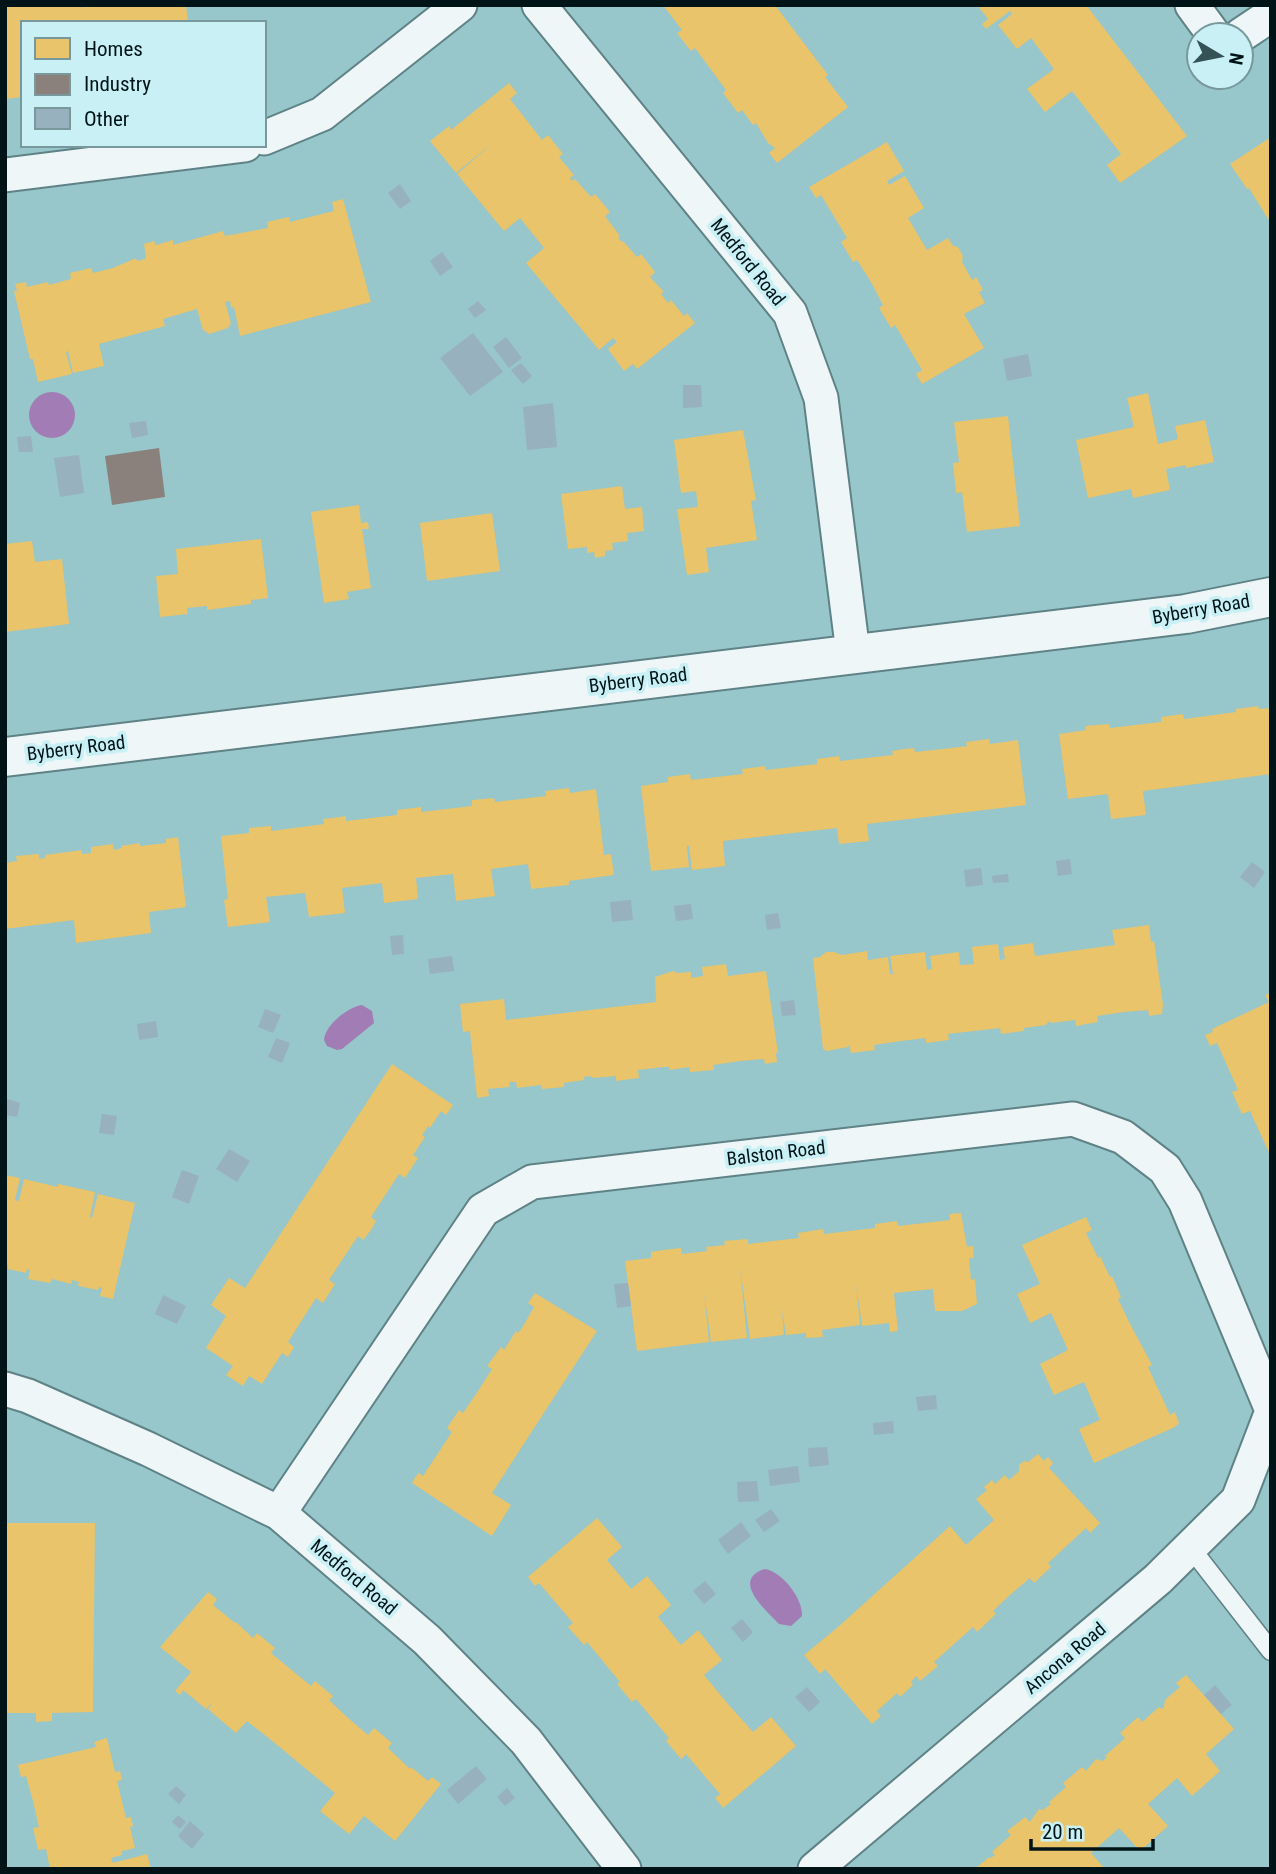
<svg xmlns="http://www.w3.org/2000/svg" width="1276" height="1874" viewBox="0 0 1276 1874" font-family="'Roboto Condensed',sans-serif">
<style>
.water{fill:#a27cb5}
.homes{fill:#e9c46a}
.industry{fill:#8a817c}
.building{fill:#98b1be}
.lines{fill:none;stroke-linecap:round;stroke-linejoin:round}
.lane-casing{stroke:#5f8286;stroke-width:21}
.street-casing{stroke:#5f8286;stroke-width:37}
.secondary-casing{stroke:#5f8286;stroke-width:42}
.lane{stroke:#eff6f7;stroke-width:18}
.street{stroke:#eff6f7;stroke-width:33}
.secondary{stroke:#eff6f7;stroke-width:38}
.labels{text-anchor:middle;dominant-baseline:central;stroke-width:7;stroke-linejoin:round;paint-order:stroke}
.street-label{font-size:19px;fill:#001417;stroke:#c8f0f5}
</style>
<rect width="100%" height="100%" fill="#97c6cb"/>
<path class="water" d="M29 415a23 23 0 1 1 46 0a23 23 0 1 1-46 0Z
M362,1005L372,1011L374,1023L342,1049L337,1050L327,1046L324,1040C325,1025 348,1007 362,1005Z
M765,1569C782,1572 803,1598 802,1616L791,1626L779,1624C766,1610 730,1580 765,1569Z"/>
<path class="homes" d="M14,5H80L81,9L83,5H186L188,23H23V97L5,99V6Z
M663,5H775L828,75L825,77L848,107L777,163L769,153L775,148L768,143L756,123L753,125L742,110L738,113L723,93L726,90L695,48L691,51L683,41L677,33L682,30Z
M977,5H1086L1187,136L1120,183L1107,165L1121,154L1072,91L1045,112L1027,89L1054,69L1031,38L1017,49L998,25L1012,14L1010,11L986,29L982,24L988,19Z
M509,83L517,93L510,99L542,140L548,135L563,154L559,157L574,175L570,178L572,181L575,179L591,197L595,194L610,212L605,216L620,236L618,238L622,242L623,241L637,257L641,254L655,272L650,277L664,292L661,294L668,303L671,300L684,316L687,313L695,323L637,369L633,364L624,371L608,349L617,342L613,338L599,350L526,263L544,248L520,218L504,231L457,174L495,141L456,173L430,141L449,126L451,130Z
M1271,137V217L1268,219L1249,188L1247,189L1230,164Z
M887,142L904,171L887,181L889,185L905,176L924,208L908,218L927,250L948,238L953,246L958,247L963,256L962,262L972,280L976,277L983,290L979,292L985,303L964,314L984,348L922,384L916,374L922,370L895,325L891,328L879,308L883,305L871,282L857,260L853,262L841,242L847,238L821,195L816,198L809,187Z
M343,199L371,302L240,336L234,307L231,308L230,301L225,302L231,323L228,328L209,334L203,330L197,309L163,319L165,326L99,344L104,366L73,373L68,351L66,352L72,374L38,382L33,359H30L14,291H17L15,284L26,282L27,287L48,282L49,285L71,279L70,273L91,268L93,273L113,268L136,258L137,261L146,259L144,244L154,241L156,245L173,240V245L223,231L225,236L268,228L267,222L289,217L290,222L334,211L332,202Z
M1148,393L1158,444L1178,439L1175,426L1205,420L1214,462L1186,468V465L1166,469L1170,490L1133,498L1131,489L1088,498L1076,440L1134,427L1127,398Z
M1008,416L1020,526L967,532L962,492L956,493L953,463L959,462L954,422Z
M743,430L756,500L751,501L757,540L706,548L709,572L687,575L677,509L698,507L696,491L681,493L674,440Z
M622,486L625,509L642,507L644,531L627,533L628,541L612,543L613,550L605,551V556L595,558L594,552L587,553V547L568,549L561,494Z
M359,505L361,523L368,522L369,529H362L371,588L347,592L349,599L324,603L311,512Z
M492,513L500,571L427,581L420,523Z
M261,539L268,598L251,600V604L207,610V606L187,608L188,614L160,617L156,576L178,574L176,549Z
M32,541L35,562L62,559L69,624L5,632V544Z
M1258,706L1259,709L1271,708V774L1143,791L1146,815L1111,819L1108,794L1068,799L1059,734L1086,730L1085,726L1109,724L1110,728L1161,722V717L1183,714L1184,719L1236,712V709Z
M989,739L990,744L1018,740L1026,805L867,824L869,841L839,844L837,828L723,841L725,866L692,870L689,846H687L689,867L651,871L641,786L668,782V777L690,774L691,780L743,774L742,769L765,766L766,770L792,767L817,764V759L839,756L840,761L893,755L892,751L904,749L914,748L915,752L943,749L967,746L966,742Z
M569,788L570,793L596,789L604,855L611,854L614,875L569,881V885L531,889L528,864L491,869L495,896L456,901L453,874L416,878L418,899L384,903L382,883L342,888L345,913L309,917L305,893L266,897L270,922L228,927L224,900L228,899L221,836L249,833V828L271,826V831L324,824L323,819L333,818L346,816V821L397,815V810L421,807V812L472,806V800L494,798L495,802L546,796L545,791Z
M178,837L186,907L149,912L151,933L76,943L74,920L5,929V863L17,861L16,856L39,854V859L45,858V855L82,850V854L91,853V847L113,844L114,850L122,848L121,846L140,843V846L166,843V839Z
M1149,925L1151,942L1154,941L1163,1005L1162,1014L1149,1016L1148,1010L1124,1012L1097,1016L1098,1022L1076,1026L1075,1020L1051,1023L1049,1021L1046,1025L1024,1028V1031L1001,1034L1000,1028L948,1034L949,1040L926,1043V1038L901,1041L874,1045L875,1050L851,1053L849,1045L848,1047L827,1051L823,1049L813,958L820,957L826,952H834L842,955L867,951L868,960L888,957L890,974H893L890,956L925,952L927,970L932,969L930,956L959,952L960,965L974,964L972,947L998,944L1000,960L1005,959L1003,947L1033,943L1035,956L1115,945L1112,930Z
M726,964L728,976L766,971L778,1053H776L777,1062L765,1064L764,1059L740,1061L713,1065L714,1070L690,1072L689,1067L670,1070L669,1067H664L638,1070L639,1078L616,1081V1076L593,1078L590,1076L584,1077V1080L564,1083V1087L542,1089L541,1085L517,1088L516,1082H509L510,1087L488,1089L489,1096L477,1098L470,1031L463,1032L460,1004L504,999L506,1020L656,1002L655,977L673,971L677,973L691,972V978L703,976L702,967Z
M1271,993V1157L1250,1111L1242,1114L1232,1092L1238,1090L1217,1043L1210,1046L1205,1035L1213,1032L1212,1029L1269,1002L1265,995Z
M392,1064L453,1105L446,1115L441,1111L430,1128L428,1126L425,1131L422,1135L425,1137L413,1155L418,1158L405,1178L399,1174L371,1217L376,1221L371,1230L363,1240L358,1236L344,1257L329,1280L335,1284L323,1303L316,1298L288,1342L294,1347L288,1357L282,1353L262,1384L249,1376L243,1386L226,1375L233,1366L206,1348L226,1316L211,1305L229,1278L245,1288Z
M5,1175L20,1178L15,1200L19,1201L24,1179L58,1187V1184L95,1192L90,1217L92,1218L98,1194L135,1203L113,1299L100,1296L102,1288L99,1287L98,1290L78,1286L79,1282L72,1280L71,1284L52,1279L50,1283L28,1279L30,1270L27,1269L26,1273L8,1269V1265H5Z
M961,1213L967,1247L973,1246L974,1258H969L971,1280L975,1279L977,1304L962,1311H935L933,1289L894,1293L898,1331L890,1332L889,1323L862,1326L856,1283L860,1325L822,1330L823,1337L806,1338V1333L786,1335L782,1309L784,1335L750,1339L740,1267L747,1338L711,1342L704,1292L709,1342L637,1351L625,1261L651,1258V1252L663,1250L681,1248L682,1254L707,1251L706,1247L725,1245L724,1241L748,1239V1244L799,1238L798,1233L823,1229L824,1234L875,1228V1224L897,1221L898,1226L950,1220L949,1214Z
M1086,1217L1092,1230L1086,1233L1098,1258L1100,1256L1110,1277L1112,1276L1121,1297L1118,1299L1129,1322L1152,1365L1148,1367L1170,1415L1175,1412L1179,1423L1175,1427L1094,1463L1079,1429L1100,1420L1085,1384L1084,1382L1054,1395L1040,1364L1068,1350L1051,1313L1030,1323L1017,1294L1040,1284L1022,1245Z
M535,1293L597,1331L492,1493L511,1505L492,1536L412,1483L418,1473L423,1476L452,1432L447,1428L459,1410L463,1413L478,1391L492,1369L487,1366L501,1347L504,1350L516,1331L518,1333L522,1328L534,1307L528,1303Z
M1038,1454L1044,1461L1048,1457L1053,1463L1049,1468L1100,1523L1090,1533L1086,1528L1048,1563L1051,1567L1034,1583L1030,1578L1011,1594L993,1611L996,1614L977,1632L973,1627L934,1662L938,1666L920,1681L916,1676L911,1682L913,1685L900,1697L897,1693L877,1711L881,1716L872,1724L825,1669L820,1674L804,1655L838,1627L950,1526L966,1545L994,1520L976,1499L987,1490L984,1487L992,1480L995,1484L1005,1475L1009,1480L1019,1471V1465L1024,1461L1028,1462Z
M597,1518L622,1547L607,1560L631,1589L647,1576L671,1605L658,1617L681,1645L698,1630L722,1660L704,1675L728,1704L753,1732L771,1717L796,1746L723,1808L715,1798L720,1794L686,1754L681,1759L666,1741L669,1738L652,1718L636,1699L632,1702L617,1684L620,1682L587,1642L584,1645L568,1627L573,1623L539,1583L535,1586L528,1577Z
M5,1523H95L93,1712L52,1713V1721L36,1722V1713H5Z
M208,1592L217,1599L213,1605L235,1623L236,1622L253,1638L257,1633L275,1648L271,1653L311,1686L315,1681L333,1696L329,1700L348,1718L368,1735L374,1728L392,1743L388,1748L410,1769L411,1767L428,1781L432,1777L441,1784L395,1841L364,1816L349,1834L320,1811L335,1793L276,1744L247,1721L236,1733L208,1709L213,1702L206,1709L183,1690L180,1695L175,1691L191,1672L160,1647Z
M1186,1675L1234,1729L1206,1754L1220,1771L1192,1796L1177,1778L1148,1804L1168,1826L1140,1851L1119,1828L1091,1853L1105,1869H975L989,1857L991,1858L995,1855L992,1852L1011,1835L1007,1831L1025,1817L1030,1822L1039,1809L1043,1810L1051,1804L1049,1802L1066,1787L1063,1783L1082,1767L1086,1771L1096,1759L1103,1761L1107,1757L1105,1756L1125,1738L1120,1733L1138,1717L1142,1722L1159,1707L1162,1709L1164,1707L1165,1700L1180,1687L1176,1683Z
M107,1738L115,1772L120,1771L122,1780L117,1781L126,1818L131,1817L133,1826L130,1827L135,1848L122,1851V1855L111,1858L113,1863L147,1854L151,1869H50L46,1849L38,1850L33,1828L39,1827L33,1801L26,1776L21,1777L18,1765L96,1747L94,1742Z"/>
<path class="industry" d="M159,448L165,497L112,505L105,456Z"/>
<path class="building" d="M400,184L411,201L400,209L388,193Z
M442,252L453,267L440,276L430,261Z
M478,301L486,310L475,318L468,309Z
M473,333L503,372L470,396L440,358Z
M506,337L522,358L509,368L493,347Z
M1028,354L1032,376L1007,381L1003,359Z
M521,363L532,376L523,384L511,370Z
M683,385H701L702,407L683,408Z
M553,403L557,447L527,450L523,407Z
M146,421L148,435L132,438L129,423Z
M31,436L33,452H19L17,437Z
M79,455L84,493L60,497L54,458Z
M1070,859L1072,874L1058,876L1056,861Z
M1252,862L1265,872L1254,888L1240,877Z
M981,868L983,885L966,887L964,870Z
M1008,874L1009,882L993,883L992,876Z
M631,900L633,920L612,922L610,902Z
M691,904L693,919L676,921L674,906Z
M778,913L781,928L767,930L765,915Z
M403,935L404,954L392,955L390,936Z
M452,956L454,971L430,974L428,959Z
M794,1000L796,1015L782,1016L780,1002Z
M265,1009L281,1015L273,1033L258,1027Z
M156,1021L158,1037L139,1040L137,1024Z
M276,1038L290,1043L282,1063L268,1057Z
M7,1099L20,1103L17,1117L5,1115Z
M102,1114L117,1116L114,1135L99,1133Z
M229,1149L250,1161L237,1182L216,1169Z
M182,1170L199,1176L189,1204L172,1197Z
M628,1283L631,1306L617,1308L614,1284Z
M163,1295L186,1306L177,1324L155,1314Z
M936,1395L937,1409L918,1411L916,1397Z
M893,1421L894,1433L874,1435L873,1423Z
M827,1447L829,1465L809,1467L808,1448Z
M798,1466L800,1482L770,1486L768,1470Z
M757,1481L759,1501L738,1502L737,1482Z
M771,1509L780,1521L764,1532L755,1520Z
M741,1522L751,1536L728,1554L718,1540Z
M705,1581L716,1594L704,1604L693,1591Z
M742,1619L753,1632L743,1642L731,1628Z
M1215,1685L1232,1705L1221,1714L1204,1695Z
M807,1687L820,1702L809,1712L795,1697Z
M476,1766L487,1779L458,1804L447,1790Z
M176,1786L186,1795L179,1804L168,1794Z
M507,1788L515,1798L505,1806L497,1797Z
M178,1815L186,1822L180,1829L172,1822Z
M190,1821L204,1834L192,1849L178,1836Z"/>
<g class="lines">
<g class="lane-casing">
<path id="lane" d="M1190,1547L1271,1651"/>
</g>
<g class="street-casing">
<path id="street" d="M539,5L790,313L821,398L853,653
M1192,5L1214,35
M1241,35L1271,15
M264,138L322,114L460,5
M5,175L245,145
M5,1389L28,1396L148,1449L279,1513L427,1640L526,1741L624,1869
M279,1513L483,1210L532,1182L1073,1119L1123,1137L1165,1169L1185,1201L1271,1408
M815,1869L1158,1579L1238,1500L1271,1414"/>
</g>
<g class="secondary-casing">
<path id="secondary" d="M5,757L1186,614L1271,597"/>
</g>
<use href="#lane" class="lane"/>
<use href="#street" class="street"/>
<use href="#secondary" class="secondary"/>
</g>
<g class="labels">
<g class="street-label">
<text transform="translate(748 262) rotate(51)">Medford Road</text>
<text transform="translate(1201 609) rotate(-10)">Byberry Road</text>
<text transform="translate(638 680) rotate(-7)">Byberry Road</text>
<text transform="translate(76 748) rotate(-7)">Byberry Road</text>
<text transform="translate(776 1153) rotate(-7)">Balston Road</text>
<text transform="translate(354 1577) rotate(40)">Medford Road</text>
<text transform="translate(1065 1658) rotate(-40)">Ancona Road</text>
</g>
</g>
<rect width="1276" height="1874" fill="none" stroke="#001417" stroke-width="14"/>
<rect x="21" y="21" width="245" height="126" fill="#c8f0f5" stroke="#78989c" stroke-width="2"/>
<rect x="35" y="38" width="35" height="21" fill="#e9c46a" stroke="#78989c" stroke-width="2"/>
<text x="84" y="56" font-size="21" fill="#001417">Homes</text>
<rect x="35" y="74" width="35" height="21" fill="#8a817c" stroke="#78989c" stroke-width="2"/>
<text x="84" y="91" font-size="21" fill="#001417">Industry</text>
<rect x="35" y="108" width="35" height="21" fill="#98b1be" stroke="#78989c" stroke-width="2"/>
<text x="84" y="126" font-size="21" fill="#001417">Other</text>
<g transform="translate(1220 56) rotate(100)"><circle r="33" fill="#c8f0f5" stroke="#78989c" stroke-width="2"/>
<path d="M0-5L12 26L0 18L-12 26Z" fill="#355256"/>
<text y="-10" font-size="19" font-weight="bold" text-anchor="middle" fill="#001417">N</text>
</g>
<path d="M1031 1839v10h122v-10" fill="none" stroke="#001417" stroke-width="3.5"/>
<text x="1042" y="1839" font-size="21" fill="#001417" stroke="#c8f0f5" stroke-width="5" paint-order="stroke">20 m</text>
</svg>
